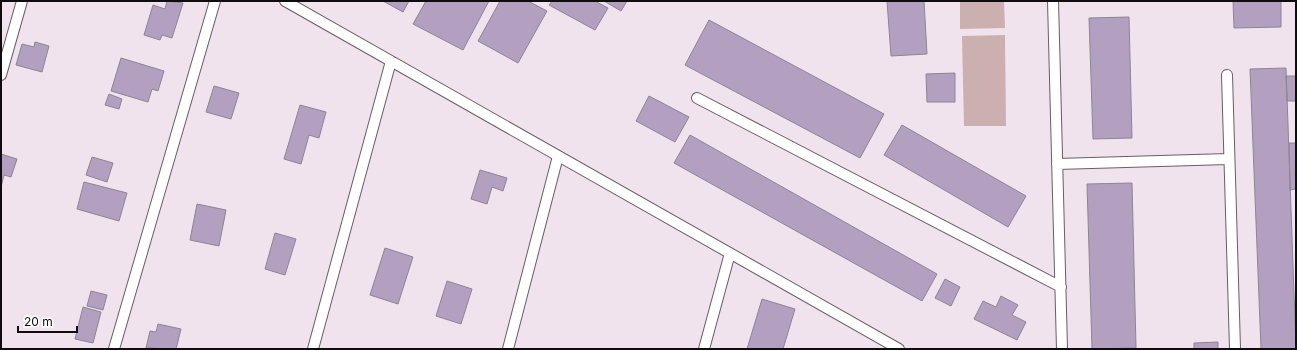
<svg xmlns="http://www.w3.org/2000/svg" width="1297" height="350" viewBox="0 0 1297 350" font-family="Inter,sans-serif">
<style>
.green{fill:#ccb0af}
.building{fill:#b3a0c0;stroke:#8c8592}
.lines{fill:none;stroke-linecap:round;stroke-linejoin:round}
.lane-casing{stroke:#695d66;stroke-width:12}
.lane{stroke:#fff;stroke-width:10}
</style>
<rect width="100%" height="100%" fill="#f1e3ed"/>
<path class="green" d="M960,1H1004L1005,28L960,29Z
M1005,35L1006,126H964L962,36Z"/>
<path class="building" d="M167,1L183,3L172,38L162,35L160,40L144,35L153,5L165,9Z
M383,1H409L403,12Z
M426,1H489L463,50L413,24Z
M500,1H528L547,11L518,63L478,41Z
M552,1H595L608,8L595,30L549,5Z
M604,1H627L621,11Z
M887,1H924L927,54L891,56Z
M1233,1H1281V27L1234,28Z
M1129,17L1132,138L1093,139L1089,18Z
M709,20L884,114L860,158L685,65Z
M35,42L49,46L42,72L16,65L22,44L34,47Z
M121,58L164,71L158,91L152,89L148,102L111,91Z
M1286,68L1296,349H1261L1250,69Z
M955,73V102H927L926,74Z
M1286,76H1296V101H1287Z
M214,86L239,93L231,119L206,112Z
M109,94L122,99L119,109L105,105Z
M649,96L689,117L675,142L636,121Z
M300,105L326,112L319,138L309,135L301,164L284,159Z
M902,125L1026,196L1008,227L884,155Z
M690,135L937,274L922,301L674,163Z
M1289,143H1296V189L1290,190Z
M1,154L17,159L11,177L4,175L1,187Z
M92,157L113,163L107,182L86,175Z
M480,170L507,178L503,191L492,187L487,204L471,199Z
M84,182L127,193L119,221L77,209Z
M1132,183L1136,348L1092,349L1087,184Z
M197,204L226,210L219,246L190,240Z
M275,233L296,239L285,275L265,269Z
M385,248L413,257L398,304L370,295Z
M945,279L960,287L951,306L935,298Z
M447,281L472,289L461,324L436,316Z
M91,291L107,295L103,310L87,306Z
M1001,296L1018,305L1012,315L1026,322L1017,340L974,319L983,301L996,307Z
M762,299L795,309L783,349H747Z
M83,307L101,312L93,343L75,339Z
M158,324L181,329L176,349L146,348L150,331L156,332Z
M1218,342V349H1194V343Z"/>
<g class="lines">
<g class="lane-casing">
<path id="lane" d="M285,1L899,349
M1053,1L1062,349
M1,75L22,1
M1227,75L1235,349
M697,98L1061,287
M1057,164L1229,159
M114,349L215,1
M313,349L391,61
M508,349L558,156
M704,349L730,253"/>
</g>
<use href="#lane" class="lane"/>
</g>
<rect width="1297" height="350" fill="none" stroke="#100b0f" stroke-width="4"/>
<path d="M18 326v6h59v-6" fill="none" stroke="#100b0f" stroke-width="2"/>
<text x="24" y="326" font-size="12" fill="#100b0f" stroke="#ffffff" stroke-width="3" paint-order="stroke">20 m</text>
</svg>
